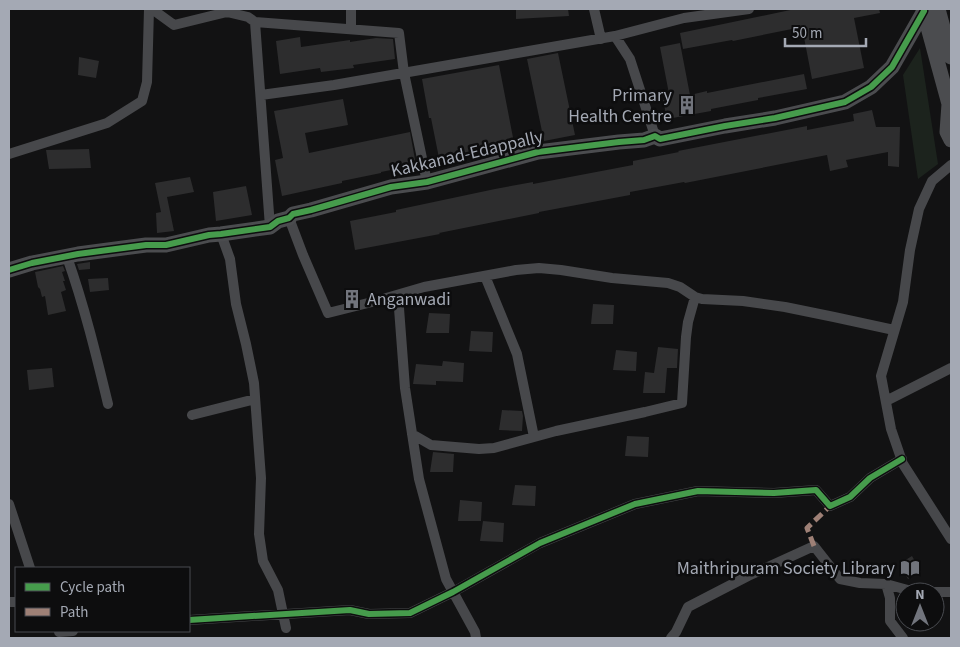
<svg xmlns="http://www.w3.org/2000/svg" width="960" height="647" viewBox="0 0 960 647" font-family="'Source Sans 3',sans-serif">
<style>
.park{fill:#1c231d}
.building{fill:#2d2d2e}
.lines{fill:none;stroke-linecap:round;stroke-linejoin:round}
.street{stroke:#47484b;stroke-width:10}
.secondary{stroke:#4b4c4f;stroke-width:15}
.quiet{stroke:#9e8076;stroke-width:5;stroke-dasharray:10 5;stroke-linecap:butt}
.cycleway-casing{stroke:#0d0d0e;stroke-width:9}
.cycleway{stroke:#469c4c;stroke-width:6}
.labels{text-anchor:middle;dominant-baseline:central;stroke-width:5;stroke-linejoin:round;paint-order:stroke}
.poi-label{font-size:18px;fill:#a4a9b4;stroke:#0d0d0e;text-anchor:end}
.street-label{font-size:18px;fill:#a4a9b4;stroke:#0d0d0e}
</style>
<rect width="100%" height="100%" fill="#121213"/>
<path class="park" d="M920,48L938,164L918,179L903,75Z"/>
<path class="building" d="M516,9H568L569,16L516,19Z
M795,9H879L880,13L854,18L864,68L812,79L802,27L733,41L732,40L683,49L680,33Z
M300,37L301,47L350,40V42L376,38L393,39L395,59L353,65L354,68L321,72L320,68L280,74L276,41Z
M680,43L690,95L707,91V93L804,74L807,89L758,98V100L711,109V111L667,119L663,100L670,99L660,47Z
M558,53L575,135L544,141L527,59Z
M79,57L99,61L96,78L78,75Z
M499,65L515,148L440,163L431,118H429L422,79Z
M343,99L348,125L305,133L309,153L410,132L416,165L381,172V173L342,181V183L282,196L275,160L283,158L274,111Z
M872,110L876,127H900L899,167L888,166V152L846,160L848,167L830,171L827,155L685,183L684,182L630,192V195L539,212V213L439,233L440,234L355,250L350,221L396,212V210L495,189L533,182V184L633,165V161L679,152L678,151L807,126V130L854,121L853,114Z
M89,149L91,168L49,169L46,150Z
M190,177L194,192L167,197L174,231L157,233L156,213L161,212L155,183Z
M246,186L252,215L216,221L213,192Z
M90,262V269L79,270L77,264Z
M63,266L65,271L62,272L65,281H63L66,290L61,292L66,311L48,315L45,296L42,297L40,289L38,287L35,272Z
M108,278L109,290L90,292L88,279Z
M593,304L614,305L613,324H591Z
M429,313L450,314L449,333H426Z
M471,331L493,332L492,352L469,351Z
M658,347L678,349L677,368H667L665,393H643L645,372L654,373Z
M616,350L637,352L636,371L613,370Z
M443,361L464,363L463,382L436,381V385L413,384L416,364L442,366Z
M52,368L54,387L29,390L27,370Z
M502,410L522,411L523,416L522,431L499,430Z
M627,436L649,437L648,457L625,456Z
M433,452L454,454L453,472H430Z
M515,485L536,486L535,506L512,505Z
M460,500L482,502L481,521H458Z
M483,521L504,523L503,542L480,541Z
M912,556L921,572L908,579L899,564Z"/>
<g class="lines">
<path class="street" d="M152,9L174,25L227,12L248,17L255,22L399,33L404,73L427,182
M351,9V29
M594,9L601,39
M255,22L270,227
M261,95L334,85L615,36
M655,136L630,59L615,36L684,18L749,9
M9,154L107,123L142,101L147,82L149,9
M951,165L932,181L919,209L910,250L903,302L881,376L891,429L903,464L951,539
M289,218L303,255L328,313L376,301L424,287L516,270L539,268L561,270L612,278L668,283L680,287L695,297L702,299L743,301L785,307L834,317L894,330
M221,234L230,259L236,304L246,344L254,383L261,478L259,534L263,561L278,590L286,628
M67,257C84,305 96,354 108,404
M485,276L517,354L534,437
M398,295L405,388L419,479L446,579L475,632L476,638
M886,401L951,368
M192,415L255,399
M412,434L431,445L479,449L494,448L556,431L645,412L682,403L686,337L688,322L695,297
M9,504L30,568
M886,584L890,598V621L903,638
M935,592H951
M9,602H16
M189,620L350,610L369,614L410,613L453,592L540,543L635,504L698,491L774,493L816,490L830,506L850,497L870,478L902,459
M59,632L73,631
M671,638L676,632L688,607L748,576L814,546L840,579L860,583L886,584L915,592"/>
<path class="secondary" d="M923,9L949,104L947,132L951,140
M938,9L951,57
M9,270L32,263L78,254L146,245H166L209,235L221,234L270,227L278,221L289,218L293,214L311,210L391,187L427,182L538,152L619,142L644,140L655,136L660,139L725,126L775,118L845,102L871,87L892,67L924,11"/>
<path class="quiet" d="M814,546L807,528L830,506"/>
<g class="cycleway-casing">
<path id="cycleway" d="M9,270L32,263L78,254L146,245H166L209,235L221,234L270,227L278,221L289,218L293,214L311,210L391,187L427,182L538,152L619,142L644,140L655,136L660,139L725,126L775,118L845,102L871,87L892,67L924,11
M189,620L350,610L369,614L410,613L453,592L540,543L635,504L698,491L774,493L816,490L830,506L850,497L870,478L902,459"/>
</g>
<use href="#cycleway" class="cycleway"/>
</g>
<defs>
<g id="building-bare" transform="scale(1.5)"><path d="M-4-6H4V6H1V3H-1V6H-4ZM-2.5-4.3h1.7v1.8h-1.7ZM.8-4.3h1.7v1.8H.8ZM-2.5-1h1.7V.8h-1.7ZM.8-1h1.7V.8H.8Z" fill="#71747c" stroke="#0d0d0e" stroke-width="2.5" paint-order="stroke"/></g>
<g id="library-bare" transform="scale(1.5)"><path d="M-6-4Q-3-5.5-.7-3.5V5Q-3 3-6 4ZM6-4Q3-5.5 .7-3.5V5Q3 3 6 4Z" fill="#71747c" stroke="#0d0d0e" stroke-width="2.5" paint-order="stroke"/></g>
</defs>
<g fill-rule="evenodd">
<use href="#building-bare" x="687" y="105"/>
<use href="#building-bare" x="352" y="299"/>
<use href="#library-bare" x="910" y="568"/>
</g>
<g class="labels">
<g class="poi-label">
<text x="672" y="95">Primary<tspan x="672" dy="21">Health Centre</tspan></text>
<text x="367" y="299" text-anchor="start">Anganwadi</text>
<text x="895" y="568">Maithripuram Society Library</text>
</g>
<g class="street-label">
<text transform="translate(467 154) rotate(-13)">Kakkanad-Edappally</text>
</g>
</g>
<rect width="960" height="647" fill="none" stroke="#a4a9b4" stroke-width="20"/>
<rect x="15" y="567" width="175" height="65" fill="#0d0d0e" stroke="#494b50"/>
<rect x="25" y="583" width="25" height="8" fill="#469c4c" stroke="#494b50"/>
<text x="60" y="592" font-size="15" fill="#a4a9b4">Cycle path</text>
<rect x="25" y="608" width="25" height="8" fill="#9e8076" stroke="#494b50"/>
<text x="60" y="617" font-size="15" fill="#a4a9b4">Path</text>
<g transform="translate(920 607)"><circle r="24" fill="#0d0d0e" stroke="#494b50"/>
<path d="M0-4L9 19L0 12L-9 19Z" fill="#71747c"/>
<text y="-8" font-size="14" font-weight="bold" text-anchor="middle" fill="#a4a9b4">N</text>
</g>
<path d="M785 38v8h81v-8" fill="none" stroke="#a4a9b4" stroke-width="2.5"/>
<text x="792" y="38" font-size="15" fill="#a4a9b4" stroke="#0d0d0e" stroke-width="4" paint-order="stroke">50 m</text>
</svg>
